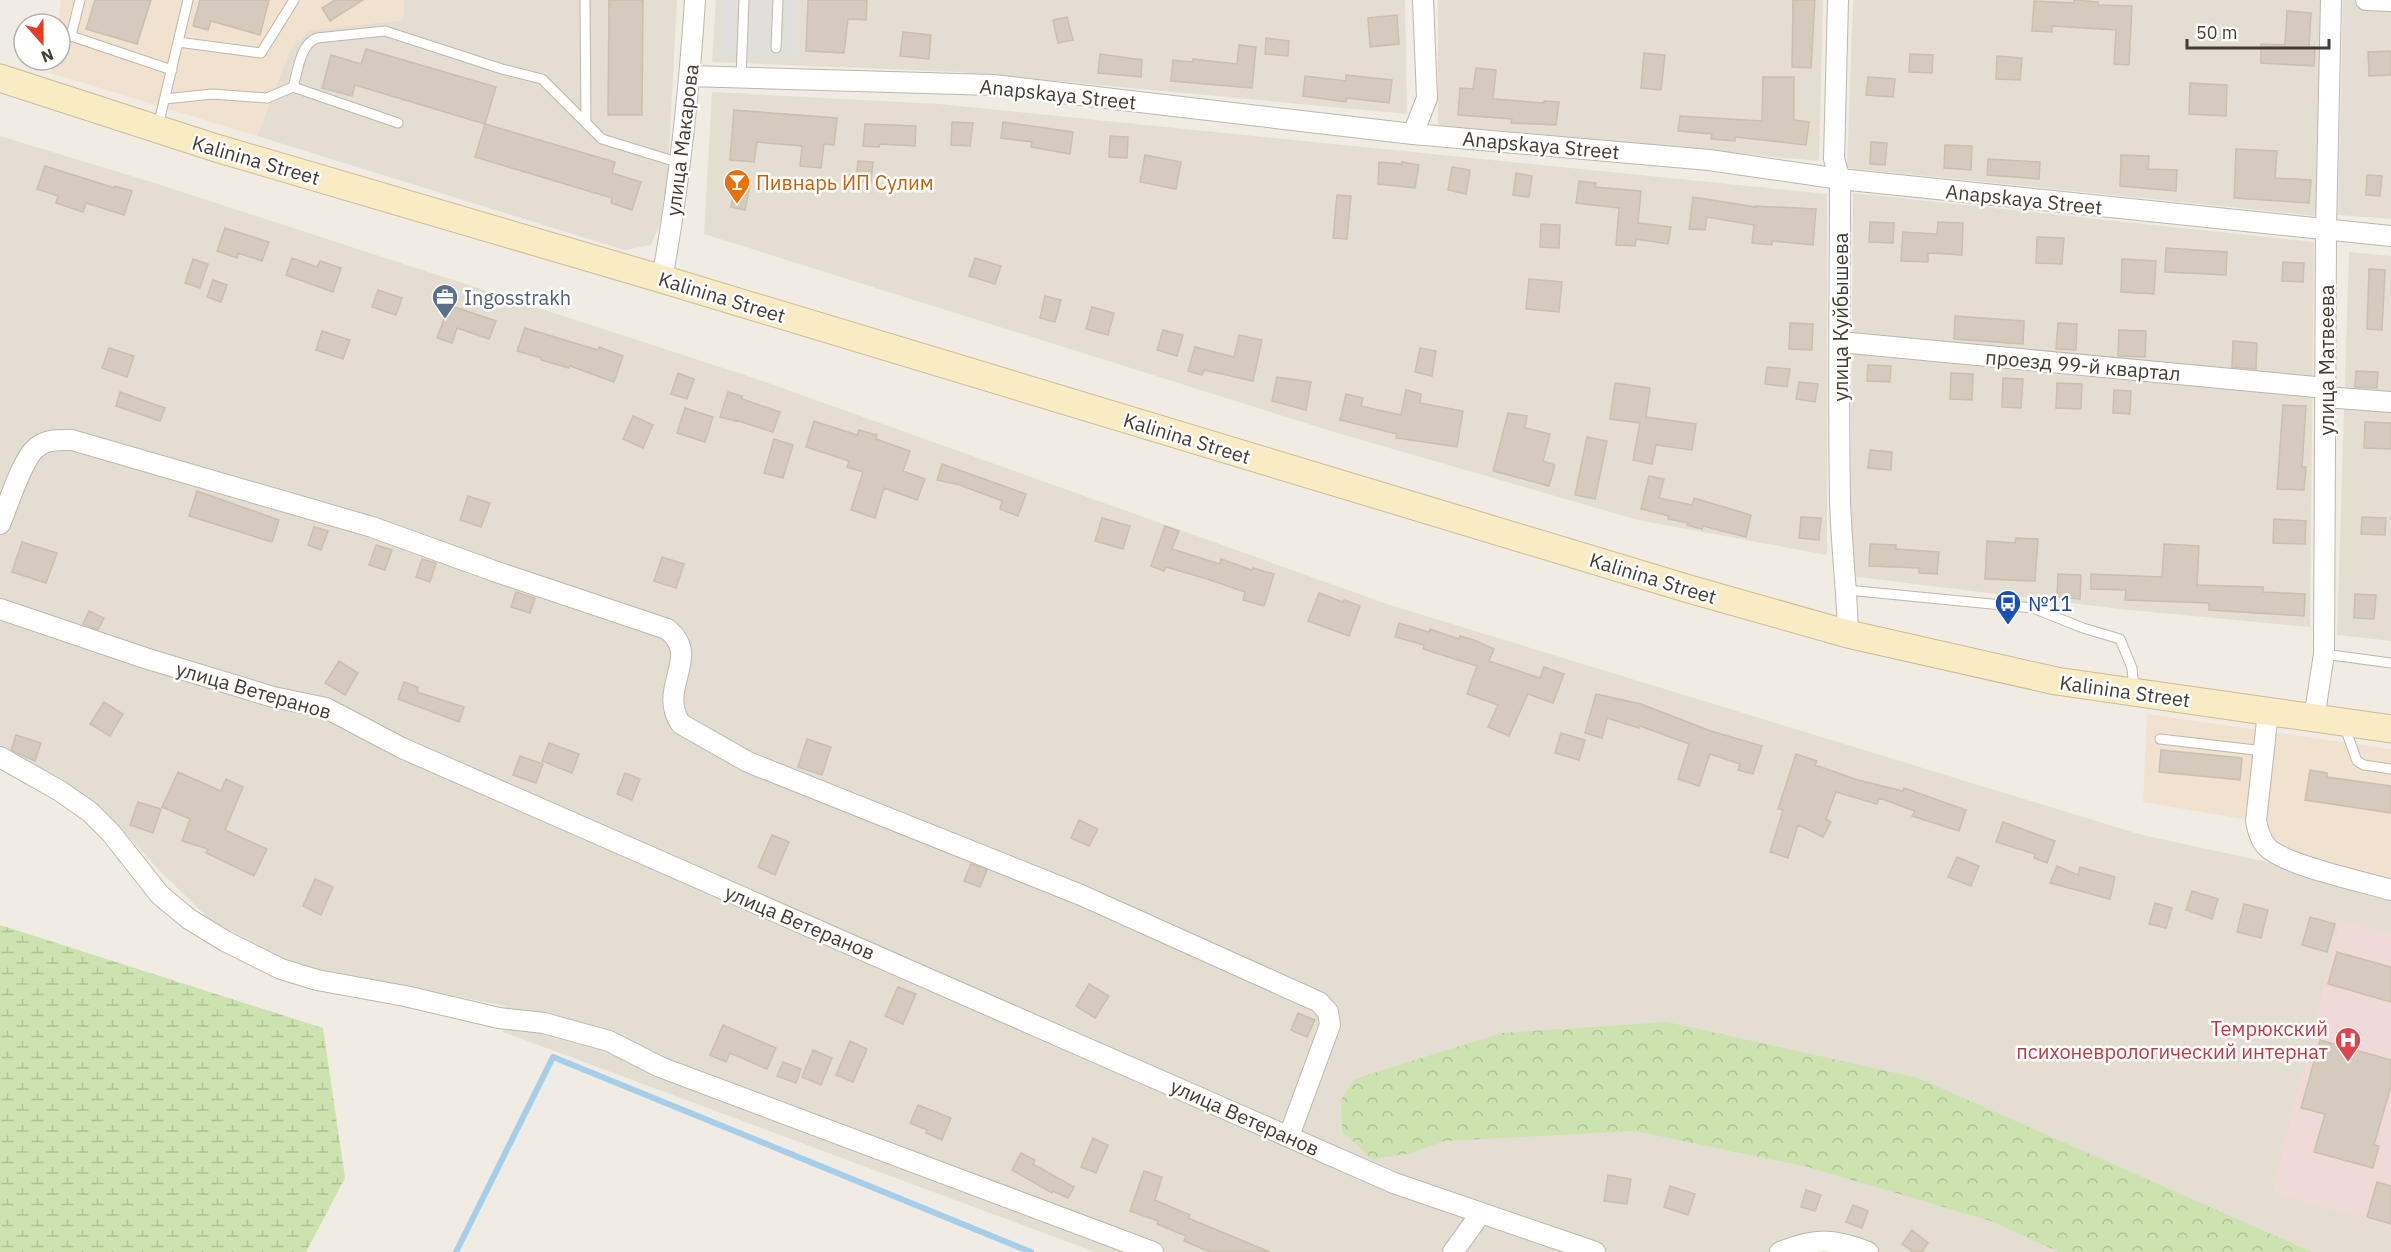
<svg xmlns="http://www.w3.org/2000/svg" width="2391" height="1252" viewBox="0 0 2391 1252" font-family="'IBM Plex Sans',sans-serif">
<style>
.residential{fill:#e4ded2}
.commercial{fill:#f1e2d0}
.medical{fill:#f0dad8}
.forest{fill:url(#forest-crowns)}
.wetland{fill:url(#wetland-marsh)}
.parking{fill:#e1dfdc}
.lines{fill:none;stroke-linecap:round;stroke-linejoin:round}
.stream{stroke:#a4cee9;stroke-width:6}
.building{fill:#d4cabd;stroke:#cbbfae;stroke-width:1.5}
.service-casing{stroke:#beb6aa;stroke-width:11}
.minor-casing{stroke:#beb6aa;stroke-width:22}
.secondary-casing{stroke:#cdbd96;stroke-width:29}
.service{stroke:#fff;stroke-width:9}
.minor{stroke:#fff;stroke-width:20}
.secondary{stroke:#f9ebc4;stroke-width:27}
.labels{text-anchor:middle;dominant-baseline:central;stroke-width:5;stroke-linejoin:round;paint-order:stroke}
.street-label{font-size:20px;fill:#423c34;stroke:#fff}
.food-label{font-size:20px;fill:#c56008;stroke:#fff;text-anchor:start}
.service-label{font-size:20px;fill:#4e5e75;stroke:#fff;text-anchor:start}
.transit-label{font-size:20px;fill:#164399;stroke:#fff;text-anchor:start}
.health-label{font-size:20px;fill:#be3a42;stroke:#fff;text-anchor:end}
</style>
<defs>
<pattern id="forest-crowns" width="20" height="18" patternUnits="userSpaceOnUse" patternTransform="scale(1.5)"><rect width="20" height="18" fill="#cce2af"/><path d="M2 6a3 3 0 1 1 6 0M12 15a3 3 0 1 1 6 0" fill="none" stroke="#b0c397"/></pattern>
<pattern id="wetland-marsh" width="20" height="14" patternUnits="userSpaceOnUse" patternTransform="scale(1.5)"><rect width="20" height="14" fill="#cce2af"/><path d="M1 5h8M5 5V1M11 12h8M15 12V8" fill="none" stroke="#b0c397"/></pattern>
</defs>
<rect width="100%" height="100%" fill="#f0ece4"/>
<path class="residential" d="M404,0H677L666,208L651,245L624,250L257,136L289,52L310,30L403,20Z
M716,0H1405L1407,114L960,72L712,62Z
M1438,0H1823L1819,161L1438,125Z
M1853,0H2321L2318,216L1847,168Z
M2343,0H2391V219L2338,215Z
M712,92L939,104L1827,194V555L1638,520L1334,432L704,234Z
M0,136L158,184L757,379L1390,605L2142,835L2263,861L2391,897V1252H1095L503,1032L506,1006L299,966L211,921L157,868L109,815L0,751Z
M1853,193L2314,242L2310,627L2120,609L1850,576Z
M2349,252L2391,256V641L2337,635Z"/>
<path class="commercial" d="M61,0H404L403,20L310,30L289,52L257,136L51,73L53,60H60V24H58Z
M2147,714L2391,749V881L2293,854L2276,842L2266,823L2143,802Z"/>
<path class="medical" d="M2340,921L2391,934V1227L2273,1192Z"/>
<path class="forest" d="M1667,1022L1918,1078L2312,1252H2059L1991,1221L1808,1167L1635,1131L1445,1141L1407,1154L1372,1159L1342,1131L1341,1100L1354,1079L1502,1033Z"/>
<path class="wetland" d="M0,925L323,1028L345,1178L306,1252H0Z"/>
<path class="parking" d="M722,0H797L796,57L721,56Z"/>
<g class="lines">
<path class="stream" d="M456,1252L553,1057L1031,1252"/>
</g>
<path class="building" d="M95,0H151L137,44L86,29Z
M200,0H269L260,35L211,21L208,30L193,26Z
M335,0H363L330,21L322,8Z
M609,0H643L642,115H608Z
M808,0H867L866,20L848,19L844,53L806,51Z
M1793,0H1815L1811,68L1792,67Z
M2074,0L2098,2V5L2132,6L2129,65L2114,64L2116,30L2052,26V32L2032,31L2034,1L2074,3Z
M2287,11L2311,13L2309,47H2315L2314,66L2261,63V44L2285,45Z
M1397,15L1399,44L1370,47L1368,18Z
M1067,17L1073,40L1058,43L1053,20Z
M903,32L931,35L929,59L900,56Z
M1266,38L1289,41L1288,56L1265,54Z
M1239,45L1256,47L1252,88L1171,81L1173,60L1192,62L1193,59L1237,64Z
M366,49L496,87L485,124L355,85L352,96L322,88L331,55L361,64Z
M2391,51V75L2369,76L2368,52Z
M1644,53L1665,55L1661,90L1641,88Z
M1100,54L1142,60L1141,77L1098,73Z
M1910,54L1933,55L1932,73L1909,72Z
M1997,56L2022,58L2020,80L1996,79Z
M1476,68L1496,70L1493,99L1544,103V101L1559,102L1556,125L1511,123L1512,119L1458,115L1460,88L1473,89Z
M1346,75L1392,80L1389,103L1346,98V102L1303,96L1305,76L1346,81Z
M1763,77H1794V120L1809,122L1806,145L1735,137V141L1711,139L1712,134L1678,131L1680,116L1762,121Z
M1868,77L1895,79L1893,97L1866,95Z
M2190,83L2227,85L2226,116L2189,114Z
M734,110L837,118L834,145L824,144L821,168L800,166L802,146L757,142L754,162L730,160Z
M952,122L973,123L970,146L951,145Z
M1003,122L1073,132L1070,154L1031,147L1032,142L1001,138Z
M485,124L615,162L612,173L641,182L632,210L611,203L612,198L475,157Z
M865,124L916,126L915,146L880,144L879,147L863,146Z
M1110,136L1128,137L1127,158L1109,157Z
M1871,142L1887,143L1885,165L1870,164Z
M1945,145L1972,146L1971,170L1944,168Z
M2236,149L2277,151L2275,178L2311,180L2309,203L2234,198Z
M1145,155L1181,162L1176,189L1140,182Z
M2121,155L2149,156L2148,169L2177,170L2176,191L2120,186Z
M1988,159L2040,162L2039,179L1987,175Z
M858,161L873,162L871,182L856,181Z
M1379,162L1402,164V162L1419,165L1415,188L1378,184Z
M45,166L115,188V186L132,191L124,215L86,203L83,212L56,203L58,196L37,189Z
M1452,167L1470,170L1466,194L1448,190Z
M1516,173L1532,176L1529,197L1513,195Z
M2367,175L2382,176L2380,196L2366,195Z
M1579,181L1596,183L1595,187L1641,191L1638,223L1671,227L1668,244L1636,239L1635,246L1616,245L1619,208L1576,203Z
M736,184L750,186L745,210L731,207Z
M1337,195L1351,196L1347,239L1333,238Z
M1693,197L1756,207V206L1816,209L1813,245L1772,241V245L1752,243L1754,225L1707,217L1705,230L1689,229Z
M1870,222L1894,223L1893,243L1869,242Z
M1938,222L1963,223L1962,255L1928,253V262L1901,261L1903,232L1937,234Z
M1541,224L1560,225L1559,248L1540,247Z
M225,228L269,242L262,261L238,253L237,258L217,251Z
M2037,237L2064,238L2062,264L2036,263Z
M2166,248L2227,252L2226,275L2165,272Z
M292,258L317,267L320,261L341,268L333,292L286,275Z
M975,258L1001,266L995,284L969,276Z
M193,259L208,264L200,288L185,283Z
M2122,259L2156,261L2154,294L2121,292Z
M2283,262L2304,263L2303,282L2282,281Z
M2369,269L2385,270L2382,330L2367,329Z
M1529,279L1562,282L1559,312L1526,309Z
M213,280L227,285L221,302L207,297Z
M378,290L402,298L396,315L372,307Z
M1045,296L1061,300L1055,322L1040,318Z
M449,305L496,321L489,339L457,328L452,343L437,338Z
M1092,307L1114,313L1108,335L1086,329Z
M1955,316L2024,321L2023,344L1954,339Z
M1790,323L1813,324L1812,350L1789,349Z
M2058,323L2077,324L2076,350L2056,349Z
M525,328L598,350L599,347L623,356L614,382L570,366L569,368L541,360V358L517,351Z
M1163,330L1183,335L1177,356L1157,350Z
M2119,330L2146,331L2145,357L2118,356Z
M322,331L350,340L343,359L316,350Z
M1239,335L1262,340L1253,381L1204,370L1202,375L1188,371L1195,347L1234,357Z
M2233,341L2257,343L2256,369L2232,367Z
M109,348L134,356L127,377L102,368Z
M1420,348L1436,351L1432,376L1415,372Z
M1868,365L1891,366L1890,382L1867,381Z
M1767,367L1790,369L1787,387L1765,384Z
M2356,371L2378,372L2377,388L2355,387Z
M678,373L694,379L687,399L671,394Z
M1951,373L1973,374L1972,400L1950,399Z
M1277,377L1311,382L1306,410L1272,401Z
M2003,378L2023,379L2021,408L2002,407Z
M1799,382L1818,384L1815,402L1796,399Z
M1615,383L1650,388L1646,417L1696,424L1692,450L1656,445L1652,464L1633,460L1640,423L1610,419Z
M2057,383L2082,384L2081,409L2056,408Z
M1406,390L1421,394L1420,403L1463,411L1457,447L1396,438L1397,434L1340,420L1346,394L1363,398L1361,406L1401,415Z
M2114,390L2131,391L2130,414L2113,413Z
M120,392L165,408L160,421L116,406Z
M728,392L742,396V399L780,412L773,432L735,420V421L720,417Z
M2283,405L2306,406L2302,467H2306L2304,490L2277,489Z
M685,408L713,417L705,442L677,433Z
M1508,413L1527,416L1525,428L1550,434L1543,461L1555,465L1549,486L1493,471Z
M633,416L653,425L643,448L623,439Z
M814,421L857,435L859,430L877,435L876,439L910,451L903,471L925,479L917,500L884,488L875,518L851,510L863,472L847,467L849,461L806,447Z
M2365,422L2391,423V449L2364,448Z
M1587,437L1607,441L1595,499L1575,495Z
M774,439L793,445L783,478L764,473Z
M1870,450L1892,452L1891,470L1868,468Z
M942,464L1026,494L1018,516L1000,509L1002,501L960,485L937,480Z
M1649,476L1664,479L1659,498L1692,505L1694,498L1751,515L1746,537L1703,526L1702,529L1687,525L1688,523L1668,519L1669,516L1641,509Z
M197,491L279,520L272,542L189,516Z
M468,496L490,503L481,527L460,520Z
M1801,517L1821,518L1819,540L1799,538Z
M2362,517L2386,518L2385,535L2361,534Z
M1102,518L1130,526L1123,549L1095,541Z
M2274,519L2306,521L2305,544L2273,543Z
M1165,526L1179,531L1172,549L1220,564L1221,559L1252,570L1253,568L1274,574L1264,606L1243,600L1245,592L1207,579L1166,567L1164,571L1151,566Z
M314,527L328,531L321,550L308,545Z
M2016,538L2038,539L2035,581L1985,579L1987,541L2015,543Z
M22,542L57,553L46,583L12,572Z
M1870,544L1896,545V549L1939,552L1937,574L1919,573V568L1869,566Z
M2164,544L2199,546L2197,585L2263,587V592L2305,594L2304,616L2209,610V603L2125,600L2126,590L2091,589V574L2162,577Z
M376,545L392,550L385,570L369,565Z
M662,557L684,564L676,588L654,581Z
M422,559L436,563L430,582L416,577Z
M2058,574L2081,575L2080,599L2057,597Z
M516,592L535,598L530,613L511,607Z
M1319,593L1343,602L1344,600L1360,606L1349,636L1308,621Z
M2355,594L2376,595L2374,619L2354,618Z
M89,611L104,618L98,630L83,624Z
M1399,623L1429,632L1430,629L1459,639L1460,636L1474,640L1494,649L1489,661L1540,678L1544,667L1564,674L1553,703L1528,694L1509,736L1488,727L1498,705L1467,694L1477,666L1423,649L1424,645L1395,637Z
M339,661L358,673L345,695L325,683Z
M404,682L418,687L417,692L464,707L459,722L398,699Z
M1596,694L1641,704L1711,731L1762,746L1753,774L1738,770L1740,764L1710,754L1699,786L1678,779L1689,744L1640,726L1639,728L1607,718L1602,738L1585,733Z
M104,702L123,714L110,736L90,724Z
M1561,733L1585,740L1579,760L1555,753Z
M16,735L41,743L35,761L11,750Z
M807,739L831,747L822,775L798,767Z
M549,743L579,754L572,773L542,761Z
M2161,750L2242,758L2240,780L2159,772Z
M1796,754L1817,761L1815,765L1858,780L1903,791L1904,788L1966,810L1959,831L1912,816L1915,811L1879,798L1877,804L1836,792L1826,819L1831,822L1823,837L1798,825L1788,858L1770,852L1783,810L1778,809Z
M520,756L543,764L536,783L513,775Z
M2310,770L2327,773V777L2391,786V813L2305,800Z
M178,772L221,791L226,779L243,787L225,830L267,849L254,876L206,853L208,849L182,841L190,819L162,807Z
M625,773L640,779L632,800L617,794Z
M138,802L161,809L153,833L130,825Z
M1079,820L1098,829L1089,846L1071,838Z
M2003,822L2055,841L2047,863L2034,858L2035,854L1996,842Z
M772,835L789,842L775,875L758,867Z
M1957,857L1979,866L1971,886L1948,877Z
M971,864L987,870L980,887L964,881Z
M2057,866L2078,875L2080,867L2115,877L2110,899L2050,883Z
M315,879L333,887L321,915L303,906Z
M2192,891L2218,899L2212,919L2186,910Z
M2155,903L2172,908L2166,928L2149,924Z
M2244,904L2268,910L2261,938L2237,932Z
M2310,917L2335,924L2327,952L2302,945Z
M2337,952L2391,967V1002L2328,984Z
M1089,984L1109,996L1095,1018L1076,1006Z
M898,987L916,994L903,1024L885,1016Z
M1298,1013L1315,1020L1307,1037L1291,1030Z
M723,1025L776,1048L767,1069L730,1053L726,1062L710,1055Z
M2320,1040L2391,1060V1086L2374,1145L2379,1146L2373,1168L2314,1152L2325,1114L2301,1108Z
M850,1041L867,1049L853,1082L836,1075Z
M813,1050L832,1058L821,1085L802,1077Z
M783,1062L801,1069L796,1083L777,1076Z
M918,1105L951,1118L942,1140L926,1133L927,1130L910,1123Z
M1093,1138L1108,1145L1096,1173L1081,1167Z
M1021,1153L1035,1160L1033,1164L1074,1187L1068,1198L1053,1191L1052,1193L1012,1170Z
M1144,1171L1162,1177L1155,1200L1190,1215L1188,1218L1270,1252H1210L1184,1241L1186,1236L1157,1224L1158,1221L1130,1211Z
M1608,1175L1631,1179L1627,1204L1604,1201Z
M2377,1182L2391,1186V1224L2367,1217Z
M1670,1186L1695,1194L1688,1215L1664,1207Z
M1806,1190L1821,1195L1815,1211L1801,1207Z
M1853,1205L1868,1211L1862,1228L1846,1222Z
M1912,1230L1928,1243L1922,1252H1913L1902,1244Z"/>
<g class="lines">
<g class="service-casing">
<path id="service" d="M80,0L71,36L172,70
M585,0L586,123
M178,42L261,53L294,0
M776,48L778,0
M741,77L744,0
M293,87C298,71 300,44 317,38L385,31L502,69L542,79L602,139L680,163
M165,99L212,94L267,98L293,87L398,123
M158,126L188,0
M1847,590L2033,608L2083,628L2120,639L2132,668L2134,691
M2324,654L2391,663
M2344,725L2357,761L2364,765L2391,769
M2160,739L2264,751"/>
</g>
<g class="minor-casing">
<path id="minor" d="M1838,0L1834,159L1840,179C1840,285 1838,392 1840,498C1841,544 1847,589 1848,634
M2366,0L2391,1
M690,76L993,85L1413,134L1709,160L1840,179L2391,236
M1413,134L1427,98L1423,0
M662,279C679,187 689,94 695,0
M1840,342L2326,388
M2326,397L2391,402
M0,524C8,506 22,459 36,448C46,439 59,440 72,440L372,527L494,571L667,629C703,657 656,688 681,724L748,762L1081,895L1319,1002L1328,1012L1330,1025L1289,1136
M0,609L145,658L273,697L326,708L402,748L1394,1183L1595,1252
M2268,712L2256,821C2258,830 2260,840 2267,847C2284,865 2364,882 2391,890
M2314,719L2324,654L2326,230L2331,0
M0,757L60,791L90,812L111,833L160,895L189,919L225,941L281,969L317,980L405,996L499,1018L544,1023L609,1041L660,1067L1153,1252
M1453,1252L1481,1213
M1780,1252C1815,1238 1833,1238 1868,1252"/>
</g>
<g class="secondary-casing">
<path id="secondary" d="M0,78L216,148L662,279L1689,589L1848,634L2056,681L2391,729"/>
</g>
<use href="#service" class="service"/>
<use href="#minor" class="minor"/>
<use href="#secondary" class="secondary"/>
</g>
<defs>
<g id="bar-pin" transform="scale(1.35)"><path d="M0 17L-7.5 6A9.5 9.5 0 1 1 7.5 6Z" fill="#e8710a" stroke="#fff"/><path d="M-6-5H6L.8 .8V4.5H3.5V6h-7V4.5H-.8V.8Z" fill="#fff"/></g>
<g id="office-pin" transform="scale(1.35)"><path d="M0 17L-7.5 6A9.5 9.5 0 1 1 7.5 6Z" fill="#5c6f8a" stroke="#fff"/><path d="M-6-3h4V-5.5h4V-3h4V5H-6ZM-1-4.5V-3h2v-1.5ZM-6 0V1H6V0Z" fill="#fff"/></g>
<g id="bus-pin" transform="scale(1.35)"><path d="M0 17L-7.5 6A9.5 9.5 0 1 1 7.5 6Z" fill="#1a4fb4" stroke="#fff"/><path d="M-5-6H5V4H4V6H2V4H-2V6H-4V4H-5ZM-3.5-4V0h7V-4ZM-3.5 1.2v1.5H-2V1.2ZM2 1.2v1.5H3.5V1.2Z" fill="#fff"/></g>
<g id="hospital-pin" transform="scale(1.35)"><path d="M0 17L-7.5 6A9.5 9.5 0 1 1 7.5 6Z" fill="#e0444e" stroke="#fff"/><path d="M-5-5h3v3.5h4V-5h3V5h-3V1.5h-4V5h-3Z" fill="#fff"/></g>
</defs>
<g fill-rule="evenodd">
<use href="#bar-pin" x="737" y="182"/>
<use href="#office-pin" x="445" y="297"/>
<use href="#bus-pin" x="2008" y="603"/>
<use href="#hospital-pin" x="2348" y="1040"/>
</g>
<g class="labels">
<g class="street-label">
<text transform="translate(1058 94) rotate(6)">Anapskaya Street</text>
<text transform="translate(682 140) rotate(-83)">улица Макарова</text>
<text transform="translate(1541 145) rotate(5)">Anapskaya Street</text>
<text transform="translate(256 160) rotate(16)">Kalinina Street</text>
<text transform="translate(2024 199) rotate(6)">Anapskaya Street</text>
<text transform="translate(722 297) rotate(17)">Kalinina Street</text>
<text transform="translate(1840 317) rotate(-90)">улица Куйбышева</text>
<text transform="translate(2326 360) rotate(-90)">улица Матвеева</text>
<text transform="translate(2083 365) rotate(5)">проезд 99-й квартал</text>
<text transform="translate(1187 438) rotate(17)">Kalinina Street</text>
<text transform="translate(1653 578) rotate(17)">Kalinina Street</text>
<text transform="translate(254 690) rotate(16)">улица Ветеранов</text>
<text transform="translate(2125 691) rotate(8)">Kalinina Street</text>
<text transform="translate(800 922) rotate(23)">улица Ветеранов</text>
<text transform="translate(1245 1117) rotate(24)">улица Ветеранов</text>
</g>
<g class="food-label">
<text x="756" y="182">Пивнарь ИП Сулим</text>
</g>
<g class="service-label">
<text x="464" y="297">Ingosstrakh</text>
</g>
<g class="transit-label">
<text x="2028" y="603">№11</text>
</g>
<g class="health-label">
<text x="2328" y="1028">Темрюкский<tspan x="2328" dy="23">психоневрологический интернат</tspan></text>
</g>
</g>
<g transform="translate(42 42) rotate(159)"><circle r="28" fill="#ffffff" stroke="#b3b1ae" stroke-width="1.5"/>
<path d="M0-4.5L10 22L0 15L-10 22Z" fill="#e73c24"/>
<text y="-9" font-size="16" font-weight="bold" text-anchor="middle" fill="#423c34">N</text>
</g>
<path d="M2187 39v9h142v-9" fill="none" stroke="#423c34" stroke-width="3"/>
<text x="2196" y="39" font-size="18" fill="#423c34" stroke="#ffffff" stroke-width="4.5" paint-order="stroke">50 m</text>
</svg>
